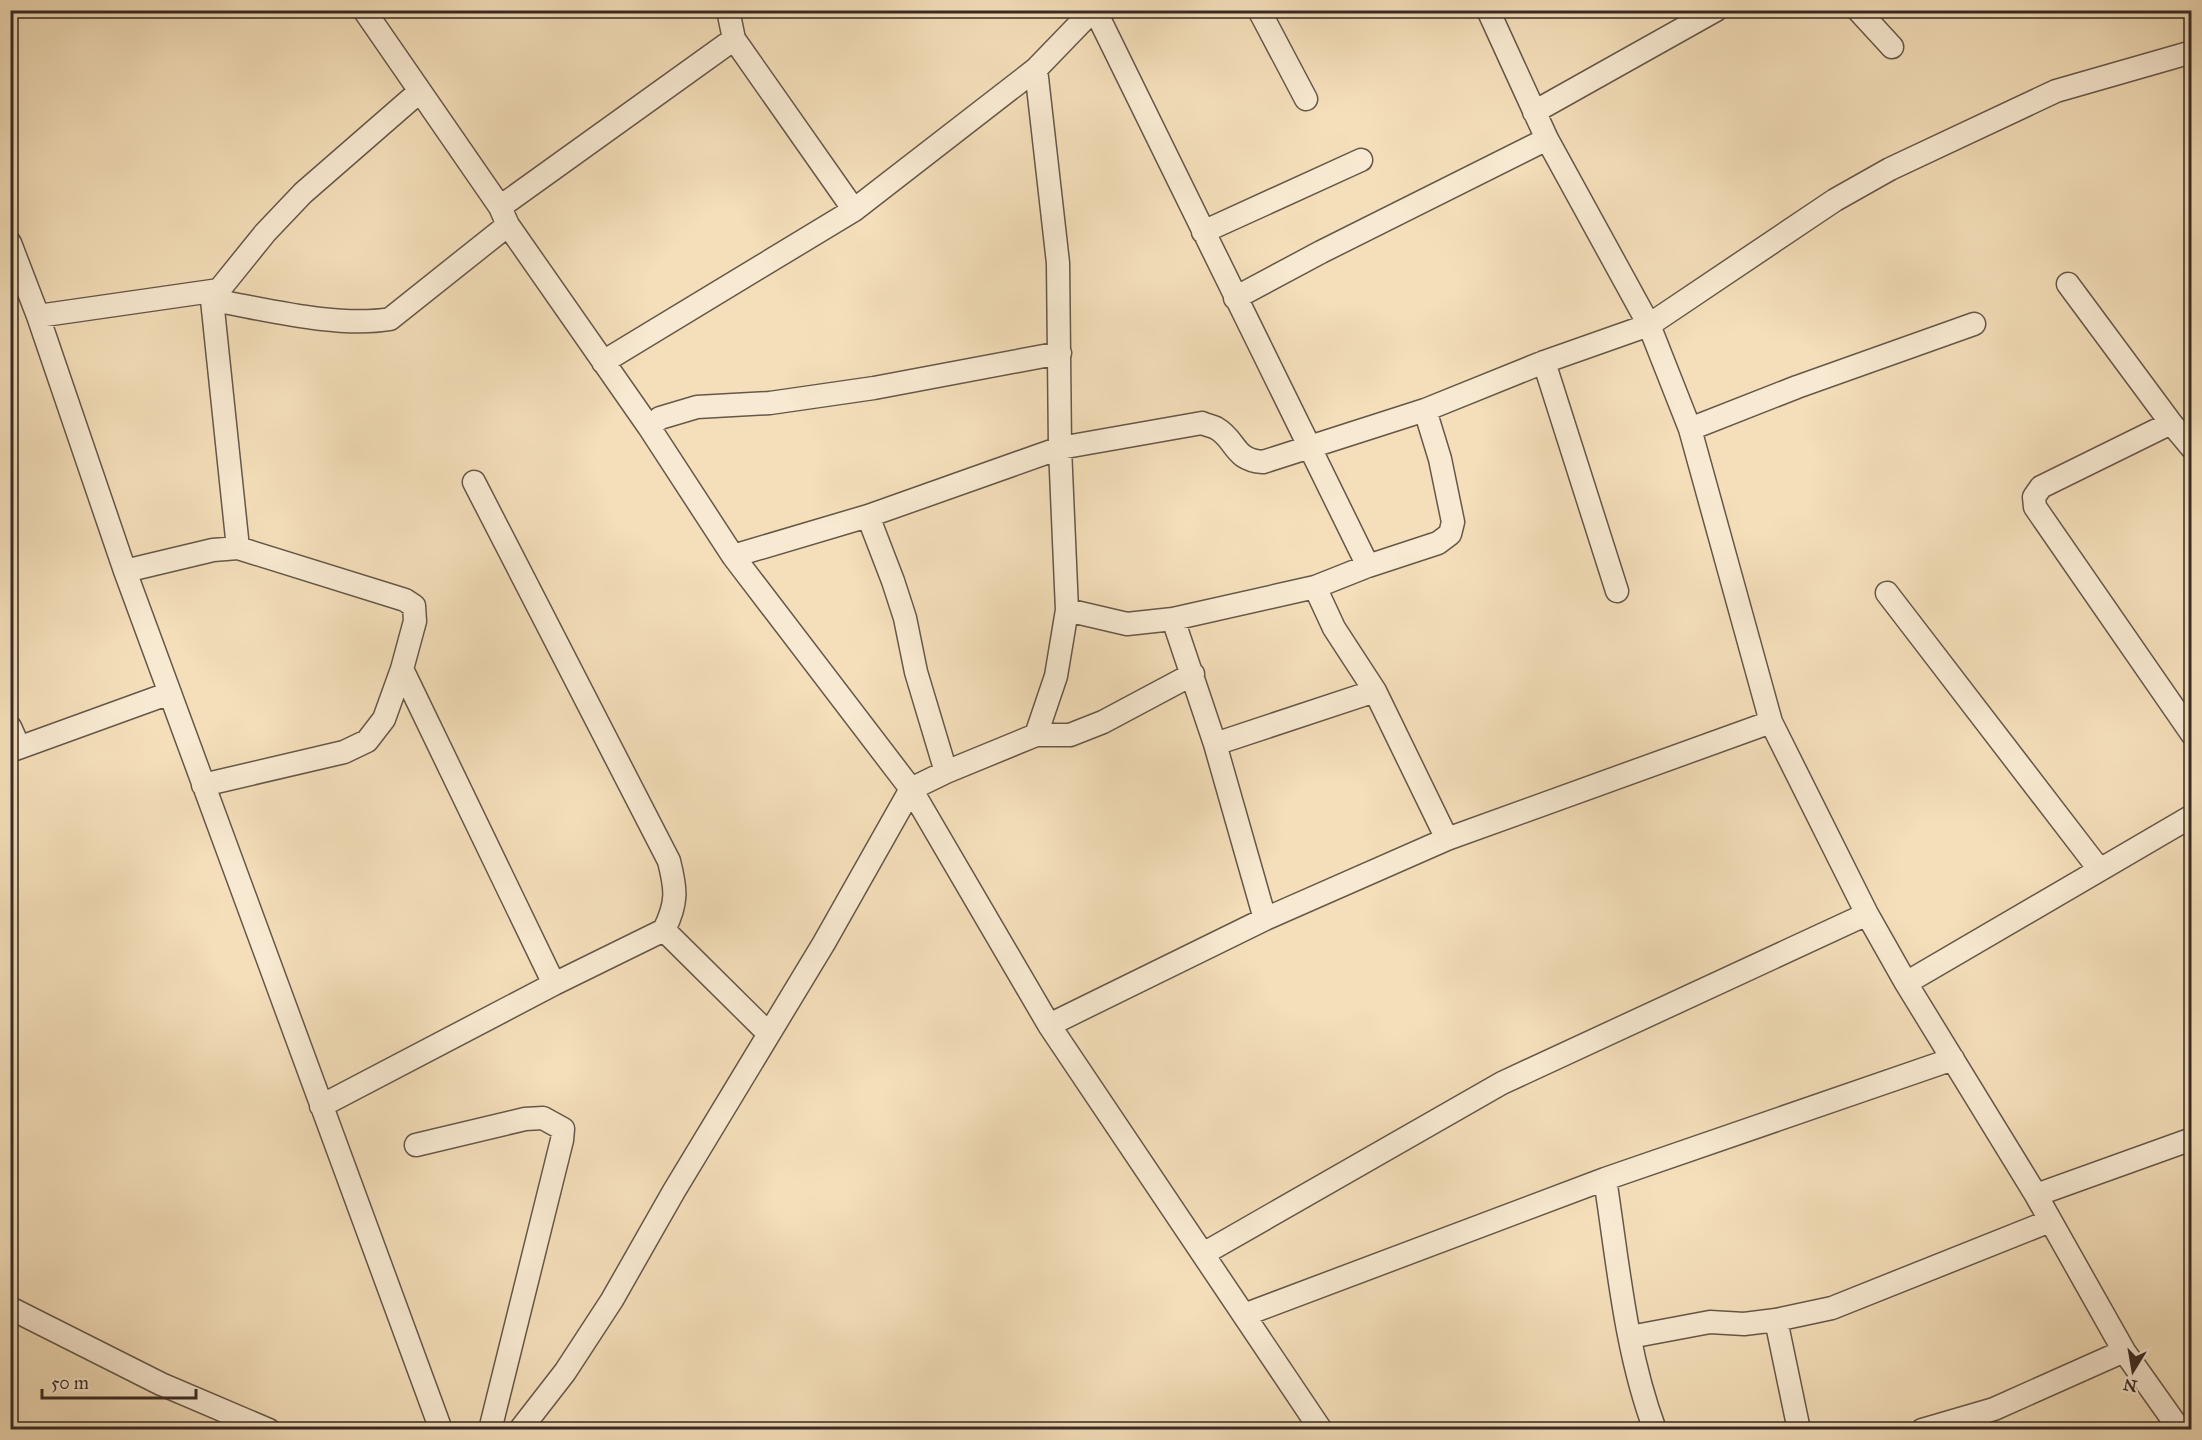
<svg xmlns="http://www.w3.org/2000/svg" width="2202" height="1440" viewBox="0 0 2202 1440" font-family="'IM FELL Great Primer',serif">
<style>
.lines{fill:none;stroke-linecap:round;stroke-linejoin:round}
.minor-casing{stroke:#66574a;stroke-width:25}
.minor{stroke:#f8ead2;stroke-width:22}
</style>
<rect width="100%" height="100%" fill="#f4dfba"/>
<filter id="stains"><feTurbulence type="fractalNoise" baseFrequency=".00333" numOctaves="4"/><feColorMatrix values="0 0 0 0 .2 0 0 0 0 .09 0 0 0 0 .02 0 0 0 .5 -.17"/></filter>
<radialGradient id="worn" r=".72"><stop offset=".6" stop-color="#630" stop-opacity="0"/><stop offset="1" stop-color="#630" stop-opacity=".3"/></radialGradient>
<g class="lines">
<g class="minor-casing">
<path id="minor" d="M364,10L500,207L508,225L649,427L733,556L911,789L1049,1025L1321,1430
M728,10L734,39L854,210
M1095,10L1368,566
M1259,10L1306,99
M1488,10L1547,139L1649,325L1690,429L1771,722L1867,914L1906,983L2036,1195L2124,1351L2180,1430
M1858,10L1892,47
M1534,112L1716,10
M500,207L734,39
M1203,232L1361,160
M10,243L38,316L125,571L441,1430
M2068,284L2171,423L2192,448
M219,290L212,300L238,548
M1235,298L1321,252L1547,139
M212,300C265,309 337,328 390,319L508,225
M38,316L219,290L265,233L303,193L419,92
M603,362L854,210L1036,69L1093,10
M1544,362L1617,591
M2171,423L2041,487L2034,497L2035,507L2192,734
M649,427L660,418L697,407L770,403L874,388L1060,353
M1690,429L1797,387L1974,324
M868,516L893,581L905,618L916,672L946,772
M733,556L868,516L1060,448L1202,423C1206,425 1212,426 1216,428C1237,440 1233,460 1263,462L1425,410L1544,362L1649,325L1835,200L1890,169L2056,91L2192,52
M125,571L213,550L238,548L405,600L414,606L415,621L402,669L384,719L367,741L344,752L203,785
M1315,587L1334,628L1375,691L1447,839
M1887,593L2099,869
M1067,610L1127,624L1173,619L1315,587L1368,566L1438,543L1450,534L1453,522L1440,459L1425,410
M1173,619L1215,744L1265,919
M402,669L554,984
M10,727L19,747
M1036,735H1070L1103,722L1193,674
M1215,744L1375,691
M10,751L170,693
M664,930L769,1034
M1906,983L2192,816
M1049,1025L1265,919L1447,839L1771,722
M321,1106L554,984L664,930C678,902 676,889 669,861L474,482
M416,1145L525,1119L543,1118L563,1129L562,1140L490,1430
M1605,1179C1618,1262 1625,1350 1655,1430
M2036,1195L2192,1139
M1203,1254L1502,1083L1867,914
M10,1308L161,1384L269,1430
M1244,1315L1605,1179L1953,1059
M1776,1320L1799,1430
M1630,1337L1710,1322L1744,1324L1776,1320L1832,1308L2050,1221
M520,1430L565,1372L612,1300L674,1191L824,943L911,789L946,772L1036,735L1056,676L1067,610L1060,448L1058,263L1036,69
M1922,1430L1994,1409L2124,1351"/>
</g>
<use href="#minor" class="minor"/>
</g>
<rect width="2202" height="1440" fill="none" stroke="#f4dfba" stroke-width="36"/>
<rect x="12" y="12" width="2178" height="1416" fill="none" stroke="#372a24" stroke-width="3"/>
<rect x="18" y="18" width="2166" height="1404" fill="none" stroke="#372a24" stroke-width="1.5"/>
<g transform="translate(2133 1371) rotate(191)" stroke="#f8ead2" stroke-width="4.5" paint-order="stroke">
<path d="M0-4.5L10 22L0 15L-10 22Z" fill="#372a24"/>
<text y="-9" font-size="16" font-weight="bold" text-anchor="middle" fill="#372a24">N</text>
</g>
<path d="M42 1389v9h154v-9" fill="none" stroke="#372a24" stroke-width="3"/>
<text x="51" y="1389" font-size="18" fill="#372a24" stroke="#f8ead2" stroke-width="4.5" paint-order="stroke">50 m</text>
<rect width="100%" height="100%" filter="url(#stains)"/>
<rect width="100%" height="100%" fill="url(#worn)"/>
</svg>
